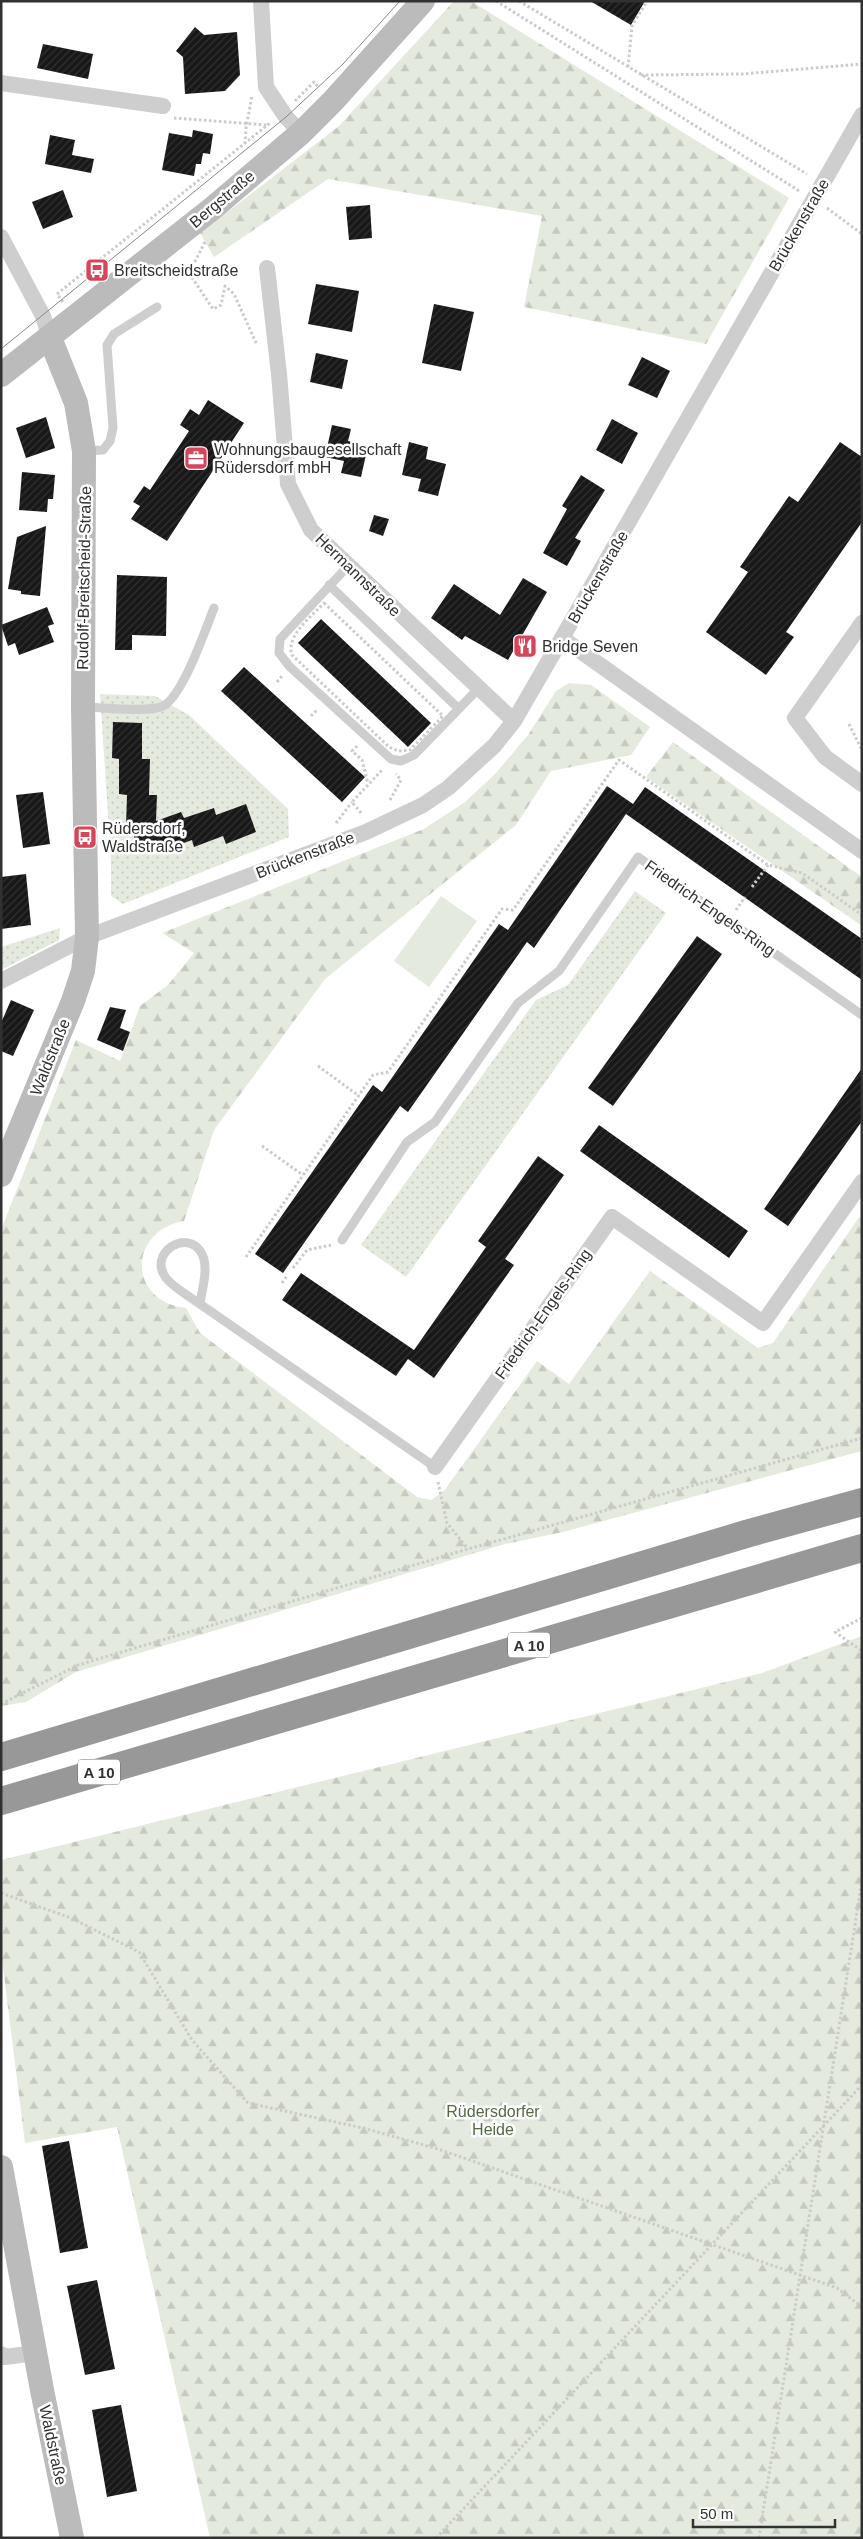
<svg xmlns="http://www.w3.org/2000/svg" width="863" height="2539" viewBox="0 0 863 2539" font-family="Helvetica,sans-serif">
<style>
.grass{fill:url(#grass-dots)}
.forest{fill:url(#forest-firs)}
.garden{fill:#e5eade}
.building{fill:url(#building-hatch)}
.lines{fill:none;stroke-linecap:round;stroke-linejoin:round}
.path{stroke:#cbcbcb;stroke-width:3;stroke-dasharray:2.5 2.5;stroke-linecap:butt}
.lane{stroke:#cecece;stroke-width:9}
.street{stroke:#cecece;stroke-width:16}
.secondary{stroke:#bbb;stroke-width:24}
.highway{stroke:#989898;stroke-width:28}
.tram{stroke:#868686;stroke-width:1}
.labels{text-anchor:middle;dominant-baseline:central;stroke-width:5;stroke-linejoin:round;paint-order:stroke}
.shield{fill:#fff;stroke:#6f6f6f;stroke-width:1}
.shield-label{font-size:15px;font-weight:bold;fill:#313131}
.street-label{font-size:16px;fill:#313131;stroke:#fff}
.poi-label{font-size:16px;fill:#313131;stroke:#fff;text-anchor:start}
.park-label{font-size:16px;fill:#576a42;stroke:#fff}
</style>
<defs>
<pattern id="grass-dots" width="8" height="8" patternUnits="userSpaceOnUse" patternTransform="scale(1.25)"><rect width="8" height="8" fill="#e5eade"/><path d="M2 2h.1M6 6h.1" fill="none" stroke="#c5c9bf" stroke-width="1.8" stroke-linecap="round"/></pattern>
<pattern id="forest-firs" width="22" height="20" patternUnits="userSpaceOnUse" patternTransform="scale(1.25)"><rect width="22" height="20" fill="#e5eade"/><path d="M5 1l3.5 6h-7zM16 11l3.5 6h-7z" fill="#c5c9bf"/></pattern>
<pattern id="building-hatch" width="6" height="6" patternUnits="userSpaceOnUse" patternTransform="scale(1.25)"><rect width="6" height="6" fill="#181818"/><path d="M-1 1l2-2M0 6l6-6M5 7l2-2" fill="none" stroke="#313131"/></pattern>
</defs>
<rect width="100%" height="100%" fill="#fff"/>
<path class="grass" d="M100,694L155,696L189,715L288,809L289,837L123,904L111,896V860Z
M635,891L666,913L406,1277L361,1245L536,1000L568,985Z
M60,928L59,940L1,970V947Z"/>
<path class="forest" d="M454,1H471L789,198L706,344L524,307L542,216L328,179L214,257L200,233L339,126Z
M569,683L591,685L650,727L631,755L551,771L516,825L325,979L214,1130L184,1221C127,1231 128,1302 186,1308L200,1333L417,1497L431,1500L444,1491L537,1361L569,1384L650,1271L758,1348L773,1343L859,1217L862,1219V1451L563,1532L505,1544L76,1672L26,1702L1,1706V1230L76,1040L120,1061L140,1006L168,985L194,953L162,933L424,829L465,802L495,774L528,735L556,691Z
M673,742L862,877V926L646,777Z
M862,1636V2538H210L117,2127L25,2143L1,1952V1860L762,1673Z"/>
<path class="garden" d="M441,896L477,921L429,987L394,961Z"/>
<path class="building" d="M590,1H645L631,25Z
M195,27L204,35L237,32L240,75L225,91L185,94L183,57L176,51Z
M43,44L93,54L88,79L37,68Z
M193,130L213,134L210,154L203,153L201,164H196L194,176L162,170L169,133L192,137Z
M50,135L75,140L72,155L94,159L91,173L45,164Z
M63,190L73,217L43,229L32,202Z
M370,205L372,238L349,240L346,207Z
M316,284L359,291L352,332L308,324Z
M434,304L474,312L461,371L422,363Z
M316,353L348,360L342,389L310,382Z
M642,357L670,371L657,398L628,385Z
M208,400L244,423L167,541L131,519L140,506L133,502L144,486L150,490L189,431L180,425L190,409L199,415Z
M46,417L55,448L26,458L16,428Z
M612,419L638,433L622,464L596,450Z
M332,425L351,429L348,441L368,446L361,477L341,473L344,461L325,457Z
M409,442L428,447L426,459L446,464L438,496L418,491L421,479L402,475Z
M840,442L862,457V522L786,632L794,637L766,675L706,632L748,572L740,567L789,496L798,502Z
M22,472L55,475L53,499H48L47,512L19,510Z
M581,475L605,490L575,538L581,541L567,566L543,553L567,509L562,506Z
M374,515L389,519L383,536L369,531Z
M46,526L40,596L21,594V591L8,589L17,537Z
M117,575L167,577L166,636L132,635V650H115Z
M523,578L547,592L508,660L465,636L462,640L431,618L454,584L500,615Z
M47,607L54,624L48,626L54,642L19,655L15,643L8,646L1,625Z
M321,619L431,723L408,747L298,643Z
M244,667L365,777L342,802L221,691Z
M113,722L142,723V759H150L149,795H157L156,821L181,812L184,818L214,808L216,815L246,804L256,832L226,844L223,836L194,847L192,840L162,851L159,844L146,849L134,840V826H126L127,795L119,794V759L112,758Z
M607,786L633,804L645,787L862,939V980L626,814L534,948L527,942L408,1112L400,1106L283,1273L255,1254L373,1085L382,1092L499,924L508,930Z
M43,792L50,844L23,848L16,795Z
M26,874L31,925L1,929V877Z
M697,936L722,954L613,1106L588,1088Z
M11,1000L34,1010L13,1056L1,1051V1023Z
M110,1007L126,1010L120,1028L130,1032L123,1051L97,1040Z
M862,1068V1121L788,1226L764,1209Z
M599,1125L748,1231L729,1258L580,1151Z
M538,1156L564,1175L505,1259L514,1265L434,1378L408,1359L396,1376L282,1300L301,1273L414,1350L486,1247L478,1241Z
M69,2141L88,2248L60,2253L42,2146Z
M97,2280L115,2369L85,2375L67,2286Z
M121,2405L137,2491L107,2497L92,2410Z"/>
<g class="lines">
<path class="path" d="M496,1L801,192
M519,1L807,174
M628,67L632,26L647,1
M641,75L742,74L862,64
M295,101L314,82L319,88
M174,118L267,125
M245,144L246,128L252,96
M827,208L862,234
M205,242L189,273L213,309L221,305L225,286L234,294L257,345
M63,302L57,294L270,123
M324,603L443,716L410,750L398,751L389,747L292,655C285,636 313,615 324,603Z
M277,682L282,676
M311,716L318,709
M849,724L862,750
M357,746L352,751L362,760L368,784
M390,800L401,780L396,774
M361,813L352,802L383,769
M336,823L352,802
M752,887L768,865
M736,910L745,897
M318,1066L359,1096
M262,1146L303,1175
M246,1257L373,1075L388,1072L502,909L513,910L619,760L768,865L802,873L862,915
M293,1268L307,1250L331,1245
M282,1283L287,1276
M438,1482L447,1523L468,1549
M862,1618L835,1632L862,1651
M1,1704L78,1665L468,1549L862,1438
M1,1893L71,1918L139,1952L192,2040L248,2103L363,2128L438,2149L837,2288L862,2307
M436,2538L862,2085
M759,2538L862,1880"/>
<path class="lane" d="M85,451L103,450L110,441L113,428L107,345L114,334L157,307
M348,566L280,639L279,653L290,667L391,759L401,761L414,755L479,688
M329,585L459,709
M83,707C100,707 150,713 163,706C183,696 205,630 214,608
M342,1240L407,1142L435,1122L518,1003L559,971L638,857L862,1015
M200,1304C189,1296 175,1289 166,1278C147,1253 188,1227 202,1254C209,1268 202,1289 200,1304L435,1467"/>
<path class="street" d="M261,1L266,87L286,117L301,133
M1,83L163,106
M1,237L43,316L50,338
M267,268L279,374L288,484L311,530L514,721
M862,623L795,718L825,757L862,784
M562,638L862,851
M1,981L87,937L366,832L423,805L448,788L494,746L514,721L562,638L862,115
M435,1467L612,1217L763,1323L862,1182
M1,2354L5,2357L35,2353"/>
<path class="secondary" d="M1,375L213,208L301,133L333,101L423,1
M1,1175L73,1001L83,971L87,937L83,707L84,451L76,403L50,338
M1,2167L42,2390L72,2538"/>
<path class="highway" d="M1,1757L746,1534L862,1502
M1,1801L862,1548"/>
<path class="tram" d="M1,349L286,117L343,64L400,1"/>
</g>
<defs>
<g id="bus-square" transform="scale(1.25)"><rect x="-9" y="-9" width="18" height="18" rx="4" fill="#d6455a" stroke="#fff"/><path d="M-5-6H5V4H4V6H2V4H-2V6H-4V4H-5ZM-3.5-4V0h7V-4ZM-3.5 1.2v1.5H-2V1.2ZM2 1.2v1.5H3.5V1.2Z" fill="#fff"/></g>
<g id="office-square" transform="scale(1.25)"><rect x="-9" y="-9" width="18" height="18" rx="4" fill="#d6455a" stroke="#fff"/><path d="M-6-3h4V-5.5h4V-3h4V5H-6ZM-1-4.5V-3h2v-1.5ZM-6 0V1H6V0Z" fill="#fff"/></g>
<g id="restaurant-square" transform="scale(1.25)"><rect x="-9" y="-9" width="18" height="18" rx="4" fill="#d6455a" stroke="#fff"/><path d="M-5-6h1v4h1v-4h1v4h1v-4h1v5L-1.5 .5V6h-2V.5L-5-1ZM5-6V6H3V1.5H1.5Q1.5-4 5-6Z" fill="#fff"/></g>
</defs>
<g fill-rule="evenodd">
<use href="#bus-square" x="97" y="270"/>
<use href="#office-square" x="196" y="458"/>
<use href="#restaurant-square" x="525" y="646"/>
<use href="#bus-square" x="85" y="837"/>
</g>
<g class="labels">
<g class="shield">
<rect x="508" y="1632.5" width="42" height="25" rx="4"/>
<rect x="78" y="1759.5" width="42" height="25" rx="4"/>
</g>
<g class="shield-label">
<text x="529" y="1645">A 10</text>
<text x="99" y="1772">A 10</text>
</g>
<g class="street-label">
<text transform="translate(222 199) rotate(-40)">Bergstraße</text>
<text transform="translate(799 225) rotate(-60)">Brückenstraße</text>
<text transform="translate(358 575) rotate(44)">Hermannstraße</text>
<text transform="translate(598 577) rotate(-60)">Brückenstraße</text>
<text transform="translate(84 578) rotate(-89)">Rudolf-Breitscheid-Straße</text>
<text transform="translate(305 855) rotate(-21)">Brückenstraße</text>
<text transform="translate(710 908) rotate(35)">Friedrich-Engels-Ring</text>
<text transform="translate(50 1057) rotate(-68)">Waldstraße</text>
<text transform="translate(543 1314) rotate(-55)">Friedrich-Engels-Ring</text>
<text transform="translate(53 2445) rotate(78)">Waldstraße</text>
</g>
<g class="poi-label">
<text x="114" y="270">Breitscheidstraße</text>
<text x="214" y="449">Wohnungsbaugesellschaft<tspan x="214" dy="18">Rüdersdorf mbH</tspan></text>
<text x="542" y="646">Bridge Seven</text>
<text x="102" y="828">Rüdersdorf,<tspan x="102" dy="18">Waldstraße</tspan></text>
</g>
<g class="park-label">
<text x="493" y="2111">Rüdersdorfer<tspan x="493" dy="18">Heide</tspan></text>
</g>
</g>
<rect width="863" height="2539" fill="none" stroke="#313131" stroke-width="5"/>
<path d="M693 2519v8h142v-8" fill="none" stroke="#313131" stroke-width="2.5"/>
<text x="700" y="2519" font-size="15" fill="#313131" stroke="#ffffff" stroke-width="4" paint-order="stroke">50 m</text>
</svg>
